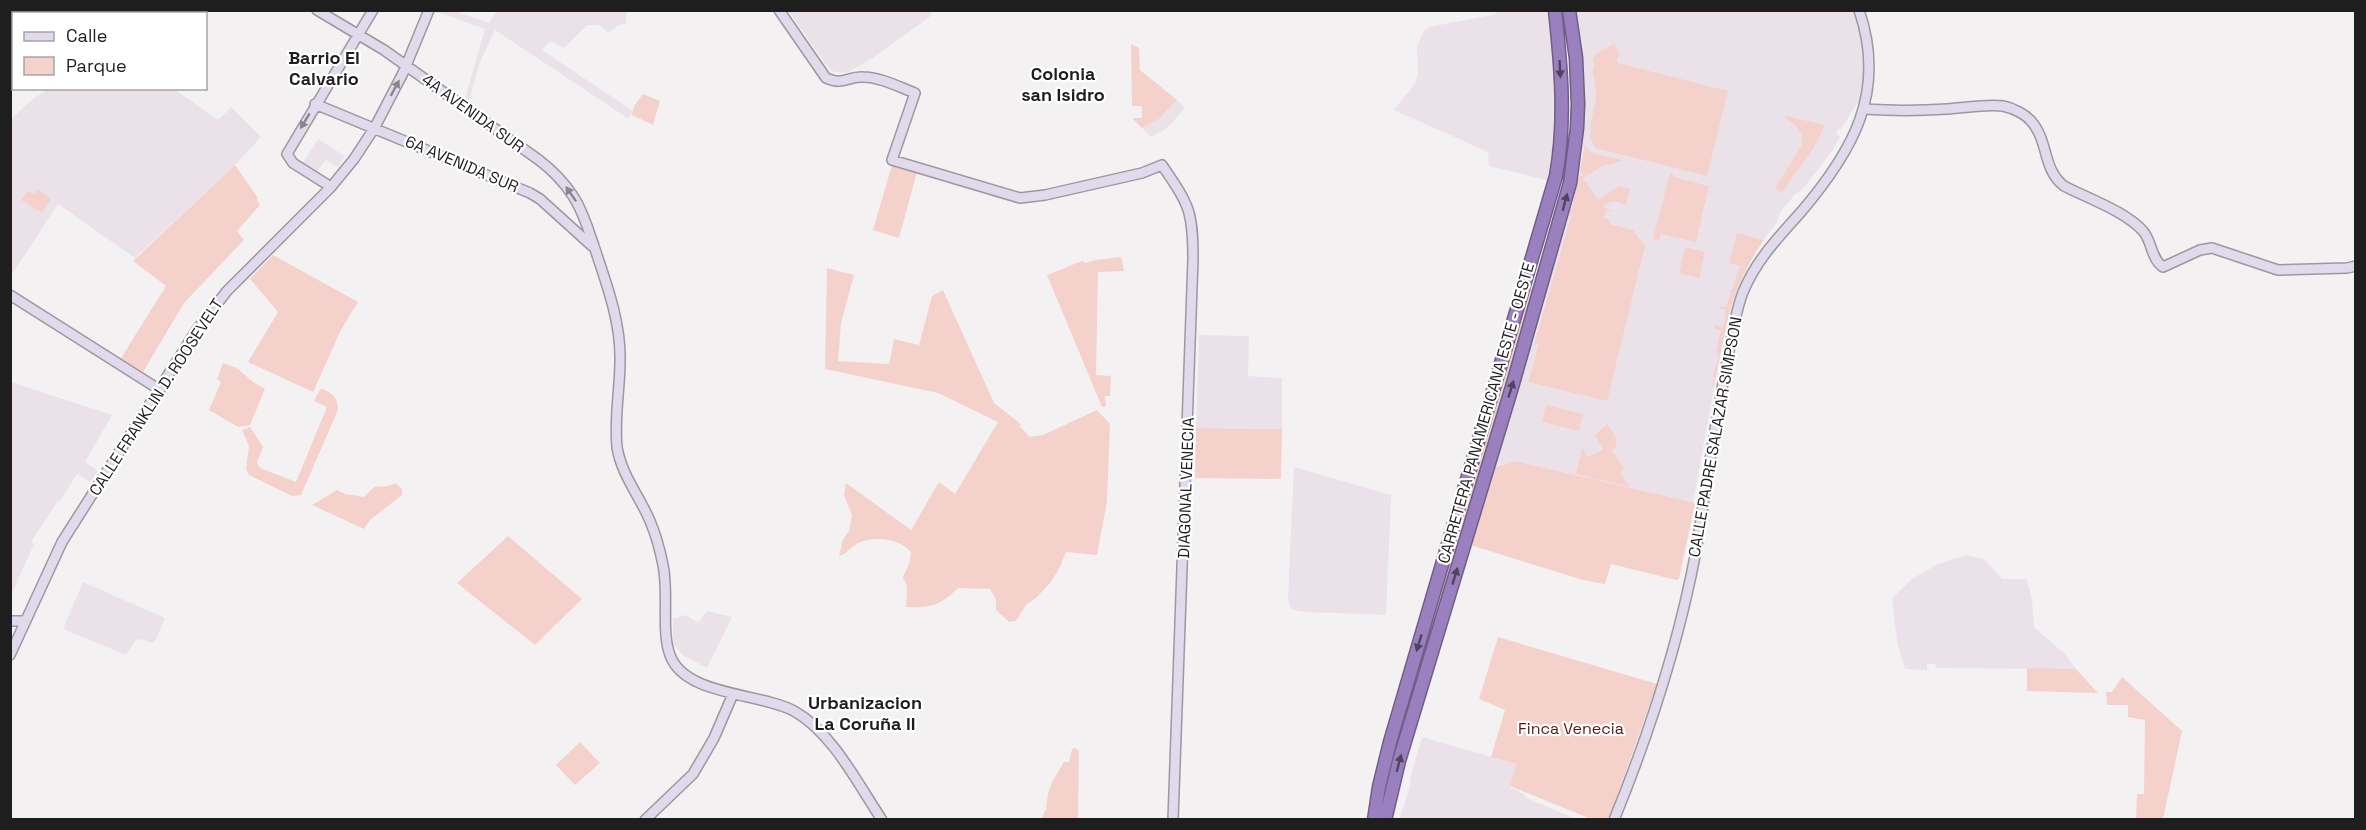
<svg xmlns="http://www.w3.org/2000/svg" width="2366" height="830" viewBox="0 0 2366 830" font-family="'Space Grotesk',sans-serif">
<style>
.built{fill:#ebe2e9}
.green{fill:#f4d2cb}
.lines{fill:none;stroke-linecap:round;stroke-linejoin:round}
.secondary-casing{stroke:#9c999c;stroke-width:12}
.highway-casing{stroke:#6f5e86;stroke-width:15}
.secondary{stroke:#e1d9ec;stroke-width:9}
.highway{stroke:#9a80be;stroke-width:12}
.oneway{fill:#50455e}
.oneway2{fill:#8a858f}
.labels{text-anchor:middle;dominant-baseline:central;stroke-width:4.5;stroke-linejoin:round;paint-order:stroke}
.street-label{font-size:16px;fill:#1f1e1e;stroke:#fff}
.park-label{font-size:16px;fill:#501c14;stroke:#fff}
.neighbourhood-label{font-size:18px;font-weight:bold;fill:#1f1e1e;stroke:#fff}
</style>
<rect width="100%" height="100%" fill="#f4f1f3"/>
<path class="built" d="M435,11H455L489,23L497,11H627L626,24L618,25L609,33L599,25H587L564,48L550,41L542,50L633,111L629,119L495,30L480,62L469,101L465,99L485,29L437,12L433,13Z
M930,11L932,15L874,57L849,72L842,73L831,71L826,65L789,11Z
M1500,11H1551L1556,49L1557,125L1547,180L1489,166L1488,152L1394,110L1415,84L1418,73L1417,46L1424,31L1429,27L1492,15Z
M1575,11H1856L1865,36V91L1841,129L1838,128L1836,135L1840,136L1834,148L1803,189L1795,194L1780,213L1777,222L1756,251L1733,297L1724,333L1693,503L1516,461L1493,468L1528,347L1533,344L1546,298L1545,292L1556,256L1557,243L1565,216L1572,207L1582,156L1584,94Z
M49,89H174L218,120L231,107L261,137L235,165L135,258L58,204L11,276V119L34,98Z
M1177,100L1185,108L1167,128L1151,137L1142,128L1160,118Z
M318,139L345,156L338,167L326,160L317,171L303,163Z
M1199,335L1249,336L1248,376L1282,378V429L1196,428Z
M11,382L112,415L85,462L98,471L90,482L77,474L60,501H58L31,542L34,544L13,591L10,590Z
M1294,467L1391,495L1386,615L1306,612L1293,610L1290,607L1288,596Z
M1966,555L1984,559L2002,579H2027L2032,600L2034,627L2065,654L2076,669L1936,668L1935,664H1927V670L1905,669L1897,641L1892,598L1912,579L1938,564Z
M83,582L165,618L155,641L151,643L142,639L136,640L126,655L63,629Z
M707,611L732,617L707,668L683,655L673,644V619L686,615L698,623Z
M1422,737L1516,764L1510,787L1525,795V797L1576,819L1399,820L1411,784L1410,779Z"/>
<path class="green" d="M1614,43L1620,56L1617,58L1618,63L1728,91L1707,176L1596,148C1584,136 1595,111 1596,95C1596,87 1594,78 1592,70L1594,69V61L1592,60L1595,55Z
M1131,44L1139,48L1140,70L1177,100L1159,119L1142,128L1132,118H1142V106H1132Z
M643,94L660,101L653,125L632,115L634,106Z
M1786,116L1825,125L1813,149L1783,191L1780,192L1775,188L1801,146C1805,131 1795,125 1784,117Z
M1585,145L1591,153L1623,160L1611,165L1606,164L1583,178L1598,200L1619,186L1630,189L1626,205L1613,201L1604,205V208L1613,211H1606L1604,218L1610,220L1609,224L1633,230L1645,246L1607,401L1528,382L1539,344L1534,345L1571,216H1565L1572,207L1578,178L1584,174L1580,172Z
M235,165L258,198L257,200L260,205L237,231L244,240L184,303L143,372L121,358L166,286L133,261Z
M892,165L917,172L899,238L873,230Z
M1670,173H1673L1674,177L1709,186L1696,242L1661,234L1659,240L1653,239Z
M37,189L51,199L42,213L21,200L28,191L34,194Z
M1737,233L1764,240C1729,288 1726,331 1714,386H1712L1715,378L1713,377L1719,354L1716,353L1721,330L1714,328L1715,325L1723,327L1726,310L1719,308L1720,306L1726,307L1740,266L1729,263Z
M1685,247L1705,252L1699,278L1679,273Z
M273,255L358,302L341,330L313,392L248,362L278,312L250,279Z
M1121,257L1124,271L1098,272L1096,375L1111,376L1110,396H1105L1106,406L1102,407L1047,275L1082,261L1085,263L1096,260Z
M827,268L854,275L841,323L838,361L889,364L894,339L919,345L932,296L943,290L994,403L1022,425H1019L1030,437L1043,435L1097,410L1110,424L1107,501L1097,555L1066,552L1059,569L1050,583L1036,598L1026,605L1016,621L1009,622L996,610V599L990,589L958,588C940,606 930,608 906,607L907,587L903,577L909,564L911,552C899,538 870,535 855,545C848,549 847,554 839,556L843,540L849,531L852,516L844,494L846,483L911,530L939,482L955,494L998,422L938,393L825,369Z
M1532,287L1533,300L1437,617L1441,598L1439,590L1527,298Z
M223,363L237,368L253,382L265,389L250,425L238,427L209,410L221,382L217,379Z
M322,389C333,393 338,398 338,410L301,495L292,496L249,475L246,469L249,446L242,430L250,427L263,447L257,462L260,468L296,482L327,407L314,401L319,391Z
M1546,405L1583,414L1579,431L1542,422Z
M1607,424L1617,439L1615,448L1612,450L1624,469L1620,472L1630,487L1576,474L1582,449L1589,457L1603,449L1595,435Z
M1196,428L1282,429L1281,479L1195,478Z
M1516,461L1695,503L1679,579L1676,580L1611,564L1605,584L1583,580L1470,545L1493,468Z
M396,483L402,489V495L370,520L364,529L312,505L337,490L345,494L364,497L374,487L388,486Z
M508,536L582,599L535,645L457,583Z
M1498,637L1657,684L1609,819H1591L1510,786L1516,764L1491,757L1505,710L1479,699Z
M2027,668L2076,669L2098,693L2027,691Z
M2122,677L2182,731L2163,819H2136L2137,794H2144L2145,720L2128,717V705H2107L2106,692H2112Z
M580,742L600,763L575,785L556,765Z
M1075,748L1079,751L1078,819H1041L1046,809L1048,793L1052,782L1064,762H1069L1072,749Z"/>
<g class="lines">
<g class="secondary-casing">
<path id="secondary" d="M317,10L384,50L539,160C552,170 564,182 573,196C583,211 588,229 594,246C606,283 621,321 620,361C620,389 614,419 617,447C621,474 640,497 650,521C656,535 660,550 663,565C669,593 661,632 670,655C684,696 762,693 794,711C832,732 858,784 882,820
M779,10L826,78C844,86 847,76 863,77C880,77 899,87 915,93L892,160L1020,198L1045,195L1142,173L1162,165C1189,205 1193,210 1193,259L1173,820
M315,104L530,193L540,199L592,246
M1864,109C1892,111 1919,111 1947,109C1966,108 1985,104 2003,106C2013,108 2025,114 2031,121C2049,141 2042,169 2064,186C2087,198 2125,211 2143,231C2152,241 2151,259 2163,267L2200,250L2212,248L2278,270L2347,268L2356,266
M331,187L293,163L287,154L373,10
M10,295L160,390
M10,621H25
M10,655L62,542L196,331L227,291L331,187L354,159L375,127L403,73L429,10
M645,820L693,774L714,738L733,694
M1614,820C1649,734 1679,642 1696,551C1706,490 1714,428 1726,367C1731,342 1734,316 1743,292C1757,259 1777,239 1801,212C1853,151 1887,92 1859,10"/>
</g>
<g class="highway-casing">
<path id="highway" d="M1374,820L1379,787L1390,742L1556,176C1566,121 1561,66 1555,10
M1385,820L1399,761L1512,387L1570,183L1577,128L1578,104L1576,58L1569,10"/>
</g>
<use href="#secondary" class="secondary"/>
<use href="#highway" class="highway"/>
</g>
<defs><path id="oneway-solid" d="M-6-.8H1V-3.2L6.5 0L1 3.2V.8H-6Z" transform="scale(1.5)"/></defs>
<g class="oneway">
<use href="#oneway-solid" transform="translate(1560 69) rotate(87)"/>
<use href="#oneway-solid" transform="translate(1565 202) rotate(-75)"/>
<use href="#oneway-solid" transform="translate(1511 389) rotate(-73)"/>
<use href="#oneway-solid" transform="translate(1455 576) rotate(-73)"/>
<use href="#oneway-solid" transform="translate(1419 643) rotate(107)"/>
<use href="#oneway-solid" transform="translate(1399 763) rotate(-75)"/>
</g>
<g class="oneway2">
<use href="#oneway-solid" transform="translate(395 88) rotate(-62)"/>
<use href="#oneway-solid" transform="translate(305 121) rotate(121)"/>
<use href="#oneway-solid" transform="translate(571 194) rotate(-125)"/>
</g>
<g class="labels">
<g class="street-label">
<text transform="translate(473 113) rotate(36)">4A AVENIDA SUR</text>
<text transform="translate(462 164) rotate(23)">6A AVENIDA SUR</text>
<text transform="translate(156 397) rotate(-57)">CALLE FRANKLIN D. ROOSEVELT</text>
<text transform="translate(1486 413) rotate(-74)">CARRETERA PANAMERICANA ESTE - OESTE</text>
<text transform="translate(1715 437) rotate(-80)">CALLE PADRE SALAZAR SIMPSON</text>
<text transform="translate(1186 488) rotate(-88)">DIAGONAL VENECIA</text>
</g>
<g class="park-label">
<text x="1571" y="728">Finca Venecia</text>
</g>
<g class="neighbourhood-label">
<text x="324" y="57">Barrio El<tspan x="324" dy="21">Calvario</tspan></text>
<text x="1063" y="73">Colonia<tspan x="1063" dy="21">san Isidro</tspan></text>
<text x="865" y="702">Urbanizacion<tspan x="865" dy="21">La Coruña II</tspan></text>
</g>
</g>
<rect width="2366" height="830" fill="none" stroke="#1f1e1e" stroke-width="24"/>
<rect x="12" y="12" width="195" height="78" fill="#ffffff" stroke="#a5a5a5" stroke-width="1.5"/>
<rect x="24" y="32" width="30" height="9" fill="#e1d9ec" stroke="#a5a5a5" stroke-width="1.5"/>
<text x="66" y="42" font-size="18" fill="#1f1e1e">Calle</text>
<rect x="24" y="57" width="30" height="18" fill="#f4d2cb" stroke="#a5a5a5" stroke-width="1.5"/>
<text x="66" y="72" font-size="18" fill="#1f1e1e">Parque</text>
</svg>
